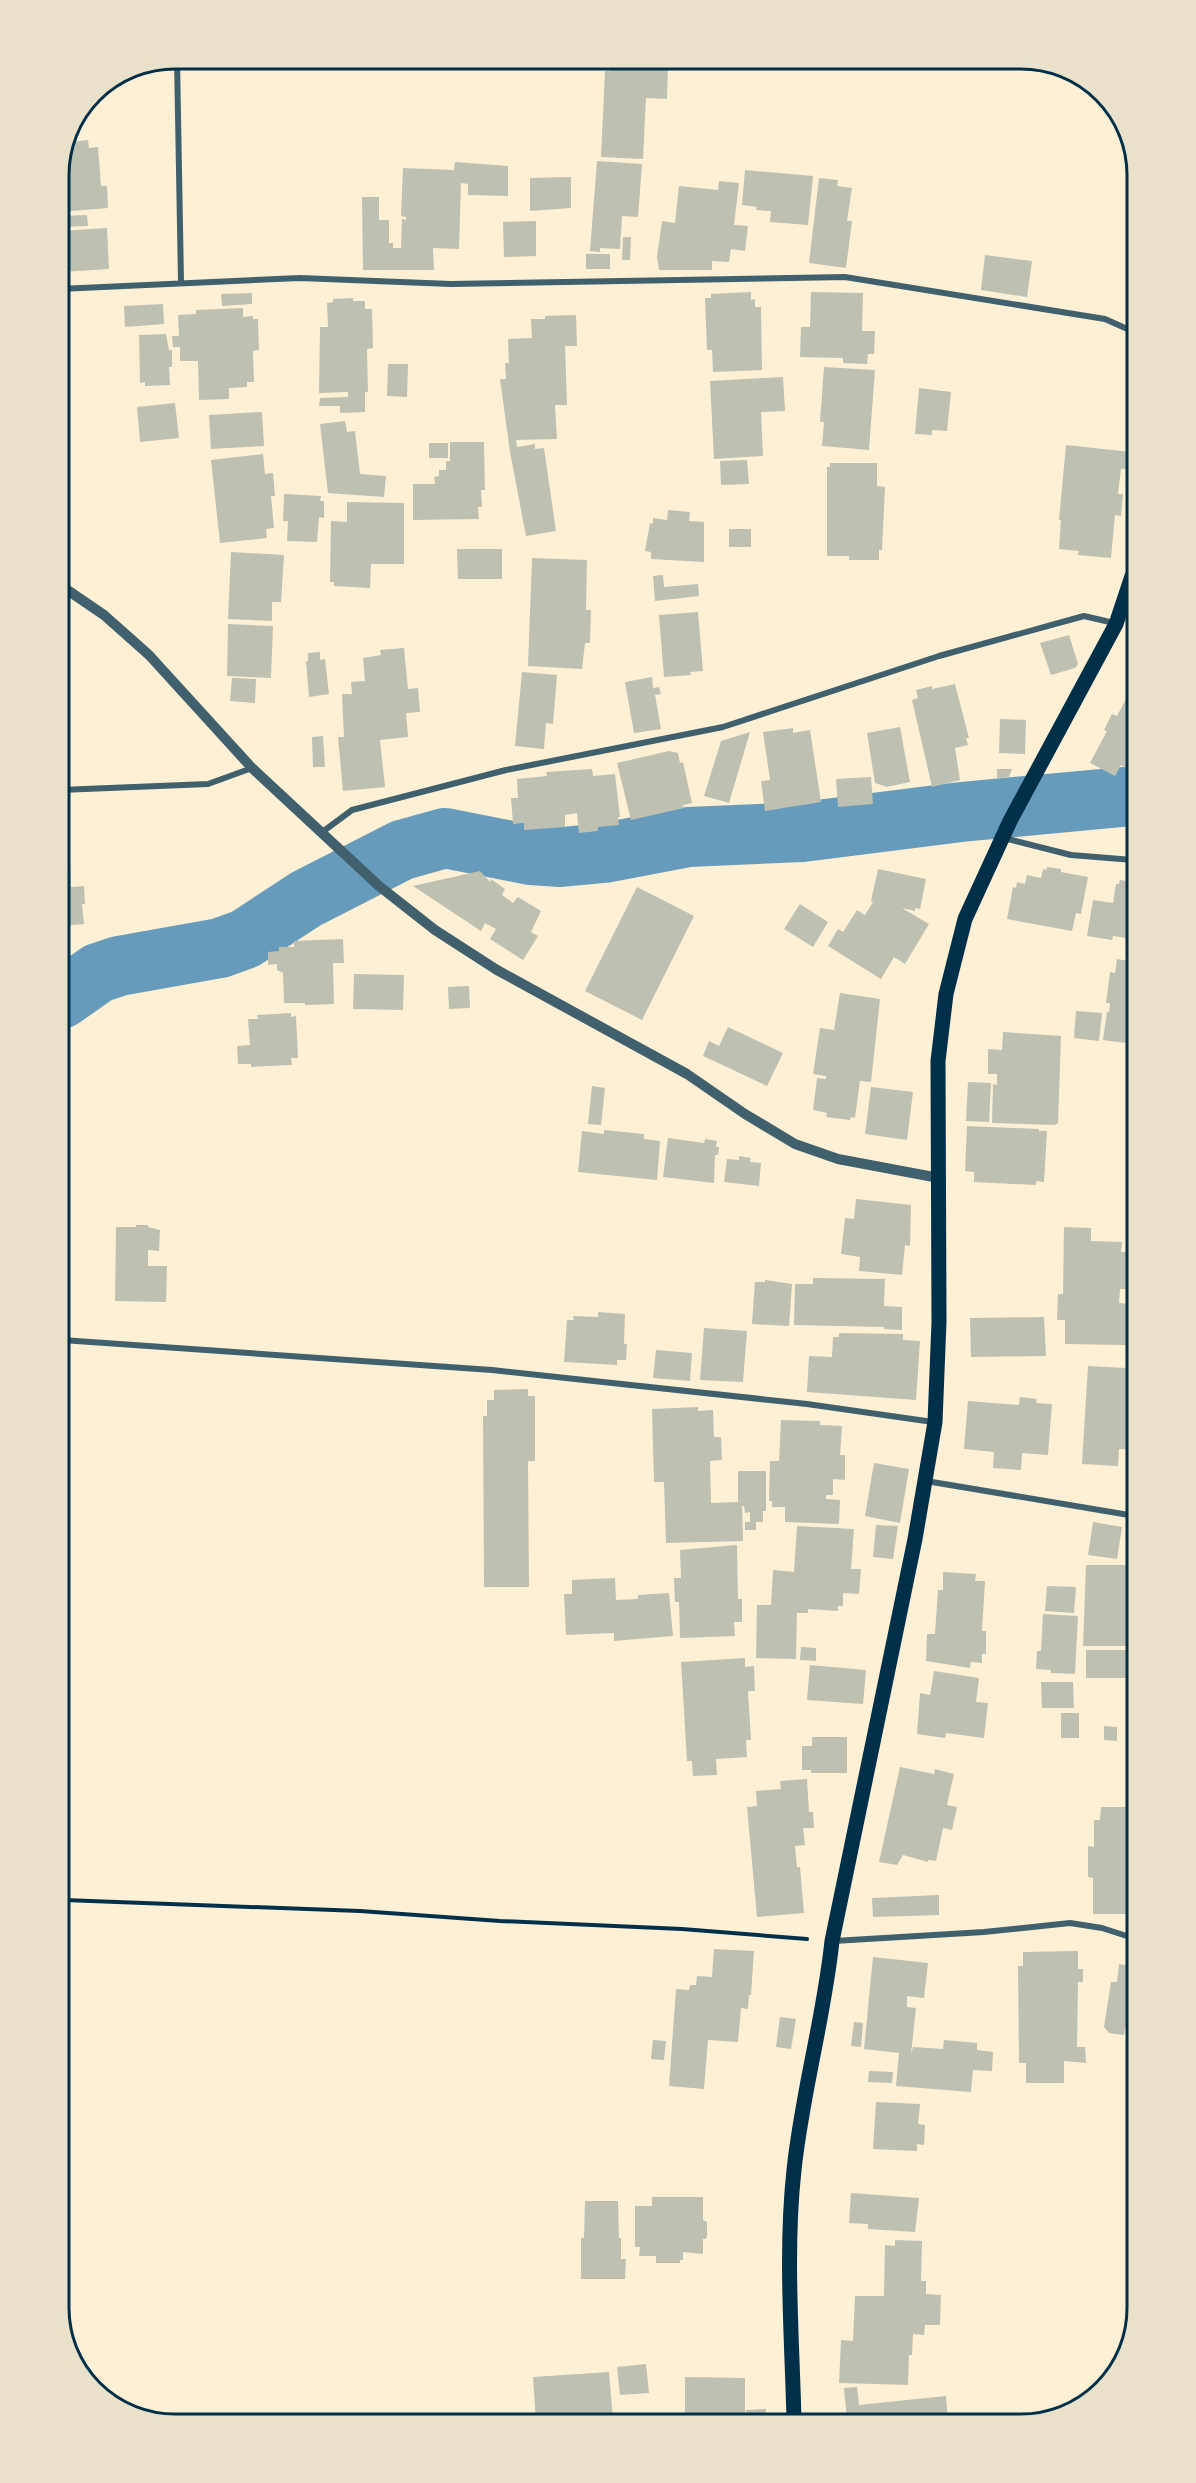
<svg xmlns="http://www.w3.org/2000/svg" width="1196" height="2483" viewBox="0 0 1196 2483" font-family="'DejaVu Sans',sans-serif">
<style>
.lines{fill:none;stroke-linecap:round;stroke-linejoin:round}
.river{stroke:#669bbc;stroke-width:60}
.building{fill:#bec0b2}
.path{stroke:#003049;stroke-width:4}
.minor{stroke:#3f606c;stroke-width:6}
.tertiary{stroke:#3f606c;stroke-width:10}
.primary{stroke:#003049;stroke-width:15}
.rim{fill:none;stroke:#003049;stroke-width:3}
</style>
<rect width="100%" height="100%" fill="#fdf0d5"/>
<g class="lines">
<path class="river" d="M61,999L98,973L119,966L220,948L245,939L306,899L402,850L445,838L531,855L561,857L604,853L688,837L802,832L961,812L1133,796"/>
</g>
<path class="building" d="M610,59H672V64H668L667,99L646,98L643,159L601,157L605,71H610Z
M88,140L89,148L98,147L101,186H107L108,208L60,212L59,168L63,150L72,149V142Z
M597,161L642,164L638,217L622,216L620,249L600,248V252L590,251Z
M455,162L508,166V196L468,195V184L461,183L459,249L433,248L434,270H363L362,197H379V220H389V243H393V248H401L402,219L406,220V217L401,216L403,168L454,170Z
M745,170L813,176L808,225L770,222L771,211L756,210L757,207L742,205Z
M571,177V208L530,211V178Z
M819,178L838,180L837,186L852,188L847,221H852L846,268L809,263Z
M719,181L739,183L734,225L748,226L745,251L731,249L729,262L712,261V270H659L657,257L662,221L675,223L679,186L718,190Z
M87,215L88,226L62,227L61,216Z
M536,221V256L504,257L503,222Z
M107,228L109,269L61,272L59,231Z
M623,237H631L630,260H622Z
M586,254H610V269H586Z
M985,255L1032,261L1027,297L981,290Z
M751,292V300L755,299V307H761L762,370L713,372L712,350H707L705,298H711V294Z
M811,292L863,293L862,331H875L874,354H868L867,364L843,363V358L800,357L801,327H810Z
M252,293V304L222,306L221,294Z
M353,298V301H365V309H372L373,348L367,349L368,392H365V412L340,413V406H319L320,398L348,397V392L319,393L320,327H328L327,303L333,302V299Z
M163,304L164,324L125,327L124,306Z
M243,308V317L253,316V319H258L259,350L253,351L254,382H247V387L229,388V399L199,400L198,361H180V347H173L172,336H179L178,315L196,314V310Z
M576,315L577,346H565L567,405H555L557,439L516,440L517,447L535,444V449L544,448L556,531L526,536L510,452L500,379H506L505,363H509L508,339L532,338L531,319H545V316Z
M166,334L169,350H172V367H169L170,385L145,386V382L140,383L139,335Z
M388,364H408L407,397L387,396Z
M824,367L875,370L869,450L822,446L824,422H820Z
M783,377L785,411L761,412L763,456L714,459L710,381Z
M919,388L951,392L947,431L932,430V435L915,434Z
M175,403L179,438L140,442L137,407Z
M262,412L264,446L211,449L209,415Z
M345,421L347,432L355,431L360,474L386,476L384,497L328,493L320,424Z
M450,442H484L485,490H481L482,507H478L479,519L413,520V484H435L434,477L439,476V470H446V461H450Z
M429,443H448V458H429Z
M1066,445L1131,452L1129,469H1121L1118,494H1123L1121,516L1115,515L1111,558L1078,555L1079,551L1059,549L1061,520H1059Z
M263,454L265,474L273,473L275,496H271L274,528L266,529L267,538L220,543L211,460Z
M747,460L749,484L721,485L720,461Z
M830,463H877V486L885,487L882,550H879V560H849V556H827V467H830Z
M284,494L321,496L320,501H324V518L319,517L317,542L287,541L288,521H283Z
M347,502L404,503V564H371L370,588L334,586V582H330L331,521L347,522Z
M668,510L690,512L689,521L704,522V562L651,559V552L645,551L650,523L653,524V518L667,520Z
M729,529H751V547H729Z
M457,549H502V579H458Z
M231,552L284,555L281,602H272V621L228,619Z
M532,558L587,560L586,610H591L590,643H585L582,669L528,666Z
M663,575L664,587L698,584L699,596L655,601L653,576Z
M698,612L703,671L690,672L691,675L664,677L659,615Z
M228,624L273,626L271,678L227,676Z
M1069,635L1078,664L1075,668L1051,675L1040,643Z
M404,648L408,689L418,688L420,712L406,713L408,737L380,740L385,787L343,791L338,737H344L342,694H352L351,682L365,681L363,658L381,655L380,650Z
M320,652V660L325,659L329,694L309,697L306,661H308V653Z
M522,672L557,675L553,724L546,723L544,749L515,746Z
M652,677L653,688L659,687L661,694L655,695L661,729L634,733L625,682Z
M232,678L256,679L255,703L230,701Z
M955,684L969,738H966L968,745L955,748L960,780L932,787L912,700L918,698L916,690L932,686V689Z
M1133,686V771L1121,765L1115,776L1090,763L1107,731L1104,730L1112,714L1117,716Z
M1000,719L1026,720L1025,754L999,753Z
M900,727L910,782L887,787L875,783L867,733Z
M793,728V733L810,730L821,802L765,811L761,781L770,780L763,732Z
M750,732L729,803L704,796L721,741Z
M323,736L325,767H313L312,737Z
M669,751L678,753L680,763L683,762L692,803L683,805L684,808L631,820L617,763Z
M592,769L593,776L615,774L620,817H618L619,825L598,827V831L579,833L577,813L565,815V827L524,830V823L513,824L511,798H518L517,779L547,776L546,772Z
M997,769H1012L1009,777L997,779Z
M871,777L873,804L838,807L836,779Z
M68,817L71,887L84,886L85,904H82L84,924L61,926V818Z
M1047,867L1061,869V872L1088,877L1081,914L1076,913L1072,931L1007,919L1013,887L1016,888L1017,882L1025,884L1027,875L1041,878L1043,869L1046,870Z
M878,869L926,879L920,909L915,908V911L902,908L929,924L905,964L894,957L881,979L828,946L838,929L843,932L857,910L865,915L873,902L871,901Z
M480,871L490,882L491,879L505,889L502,895L513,903L518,897L541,911L531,932L538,936L523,960L490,939L496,929L485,923L481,931L413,886Z
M1120,880L1133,882L1134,939L1113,936L1112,940L1087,936L1093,900L1113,903L1116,884H1119Z
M637,887L694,916L642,1020L585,991Z
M800,904L828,922L813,947L784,929Z
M343,939L344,963H333L334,1004L305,1005V1003H284L283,973L277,970V964L268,965V952L279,951V947H294V941Z
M1117,959L1134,962V1042L1127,1041L1126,1043L1103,1040L1107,1012H1109L1110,1003H1106L1110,972L1115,973Z
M354,974L404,975L403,1010L353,1009Z
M469,986L470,1008L449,1009L448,987Z
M840,993L880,999L871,1082L860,1081L855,1118L851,1117L850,1120L826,1117L827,1113L813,1110L817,1078L826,1079V1076L813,1074L820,1028L834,1030Z
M1076,1011L1102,1013L1099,1041L1074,1038Z
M291,1013V1017L296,1016L298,1058H291L292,1065L251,1067V1064H238L237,1046L250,1045L248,1019H258L257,1015Z
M728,1027L783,1053L767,1086L703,1056L709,1041L719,1046Z
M1003,1032L1061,1036L1058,1123L1055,1125L992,1123L993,1084L997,1085V1074H988V1049L1002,1050Z
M968,1082L991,1083L989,1122L966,1121Z
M592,1086L605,1088L601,1125L588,1124Z
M871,1087L913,1092L907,1140L865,1134Z
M967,1126L1039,1129V1131H1047L1044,1182L1036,1181V1185L974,1182V1172L965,1171Z
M604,1130L644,1134V1139L660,1141L657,1180L578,1172L582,1131L604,1134Z
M668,1138L704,1143L705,1139L717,1141L716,1147H719L718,1155H715L714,1183L663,1177Z
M739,1156L751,1158L750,1162L761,1163L759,1186L724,1182L727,1159L739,1160Z
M856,1199L911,1205L910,1246L905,1245L902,1275L859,1271L860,1257L841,1254L845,1218L854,1219Z
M136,1225H148V1227L160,1230L159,1251L148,1250V1266H167L166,1302L115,1301L116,1227H136Z
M1064,1227L1091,1228V1241L1122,1242L1121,1252H1128L1127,1289H1120L1119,1303L1129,1304L1127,1345L1065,1344V1320H1057L1058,1294H1063Z
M813,1278L885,1279L884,1306L902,1307V1330L884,1329V1327L794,1325L795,1284H813Z
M765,1280L792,1284L789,1326L752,1324L755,1282H765Z
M598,1312L625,1314L624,1344H627L626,1360H617V1365L564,1362L567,1320H574L573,1316L598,1317Z
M1044,1317L1046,1356L971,1357L970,1318Z
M704,1328L747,1331L743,1382L700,1380Z
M839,1333L903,1334V1340L920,1341L916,1400L807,1392L809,1356L832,1357L833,1337H839Z
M656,1350L692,1353L690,1381L653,1378Z
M1126,1361H1135V1450L1119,1449L1118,1466L1082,1464L1088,1366L1126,1368Z
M528,1389V1396H535V1461H528L529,1587H484L483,1416H487V1400H494V1390Z
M1020,1397L1037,1399L1036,1403L1052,1404L1048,1455L1022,1453L1021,1470L993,1468L994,1452L964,1449L968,1401L1019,1405Z
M698,1407V1411L713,1410L714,1437H721L722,1460L710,1461L711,1503L738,1502V1471H766V1511H763V1522H756V1530H745V1522H750V1512L745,1513L744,1506H742L743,1541L666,1543L664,1482H654L652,1409Z
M781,1420L820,1421V1425L842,1426L840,1455H845V1480L833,1479V1495H826V1499L840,1500L839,1524L785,1522V1507H772V1501H769L770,1461H779Z
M874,1463L909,1469L900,1523L865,1516Z
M1093,1522L1122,1527L1117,1559L1088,1555Z
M876,1525L898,1526L893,1559L873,1557Z
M797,1526L854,1529L851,1569H861L859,1594L843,1593V1606H838V1611L808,1609V1613H797L796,1659L756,1658L757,1605H771L773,1570L794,1572Z
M737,1545L738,1599H742V1622H734L735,1636L680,1638L679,1602H675L674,1578H681L680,1550Z
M1086,1565H1135L1136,1646H1083Z
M943,1572L976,1574L975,1581H985L982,1631H986V1654H982V1663L971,1662L970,1668L926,1661L927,1634H935L938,1590H943Z
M615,1578L616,1600L638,1599V1595L669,1593L673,1636L614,1641V1633L566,1635L564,1594H572V1580Z
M1047,1586L1076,1587L1074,1613L1045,1611Z
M1043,1614L1078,1616L1075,1674L1051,1673V1670L1036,1669L1037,1651H1041Z
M801,1647L816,1648V1661L800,1660Z
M1086,1650H1136V1678H1086Z
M745,1658V1667L754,1666L755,1691H748L751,1740H746L747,1757L716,1759L717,1775L693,1776L692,1761H687L681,1662Z
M810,1665L866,1670L863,1704L807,1700Z
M934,1671L979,1678L976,1702L988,1703L984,1738L946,1733L945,1738L917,1734L920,1693L930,1695Z
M1041,1682H1073L1074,1708H1042Z
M1061,1713H1079V1738H1061Z
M1104,1726L1117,1727V1741L1104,1740Z
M812,1737H847V1773H811V1770H802V1746H812Z
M900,1767L934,1774L935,1769L954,1774L947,1805L957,1807L952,1830L943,1828L936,1861L928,1860V1862L903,1855L897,1865L879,1862Z
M807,1779L809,1812H813L814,1828H803L805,1845L795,1846L797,1867H800L804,1913L757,1917L747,1807L757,1806L756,1791L781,1789L780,1781Z
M1101,1807H1136V1914H1093V1878L1088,1877V1846L1094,1847V1820H1100Z
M939,1895V1915L873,1917L872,1898Z
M714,1949L754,1951L751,1995H749L748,2009L741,2008L738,2042L708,2040L704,2089L669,2086L676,1989L689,1990L690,1985H696L697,1976L712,1977Z
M1078,1951V1969H1083V1982H1078L1077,2047H1085L1086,2063L1064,2061V2083H1026V2063H1019L1018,1966H1023V1952Z
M873,1957L928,1963L924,1998L907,1996V2007L916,2008L911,2054L913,2047L943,2049L944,2040L977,2043V2050L993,2052L992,2071L973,2070L971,2092L896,2086L899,2053L864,2049Z
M1119,1964L1137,1967V2029L1125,2027L1124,2035L1109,2033L1104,2027L1111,1982H1117Z
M780,2017L796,2019L791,2049L776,2047Z
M854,2022L863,2023L861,2047L851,2046Z
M653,2040L666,2041L664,2060L651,2059Z
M869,2071L893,2072L892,2083L868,2082Z
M876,2102L920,2104L918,2124L925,2125L924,2145L917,2144V2151L873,2149Z
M851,2193L919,2198L915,2232L868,2229V2224L849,2223Z
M652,2197H703V2220L707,2222V2236L706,2239H703V2254L683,2252V2260H680V2263H656V2256H639L640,2247H635V2206H652Z
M585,2201H618L619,2238H621V2259H626L625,2279H581V2238H584Z
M895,2240L922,2241L921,2281H926V2294L941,2295L940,2325H925L924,2335L913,2334L912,2355H909L908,2385L839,2383L841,2340L853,2341L855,2296H884L885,2245L895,2246Z
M646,2364L649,2393L620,2395L617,2367Z
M609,2372L613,2419L536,2422L533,2377Z
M685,2377L745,2378V2420L656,2421V2416L685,2417Z
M857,2387L859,2405L946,2396L948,2419L847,2420L844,2388Z
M766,2409V2420H747L746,2410Z"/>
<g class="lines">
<path class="path" d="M64,1900L360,1911L500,1921L682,1929L807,1939"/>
<path class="minor" d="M177,59L181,282
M59,289L300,278L451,284L845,277L1105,319L1132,331
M60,790L208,784L252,768
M321,833L352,810L506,770L723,727L939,656L1084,616L1114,623
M1004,838L1071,855L1133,860
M62,1340L492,1370L807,1404L933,1422
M926,1481L1135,1516
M834,1941L984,1932L1070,1923L1102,1928L1136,1939"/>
<path class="tertiary" d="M60,585L104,615L149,655L252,768L379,886L435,930L497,970L687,1074L745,1114L795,1144L838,1159L939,1178"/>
<path class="primary" d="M794,2420C792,2337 785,2253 794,2170C802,2093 824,2018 832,1941L915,1539L935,1422L939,1322L938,1061L946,994L965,919L1010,821L1116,624L1132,576"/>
</g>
<path d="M0 0H1196V2483H0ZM175 69H1021A106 106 0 0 1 1127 175V2308A106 106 0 0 1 1021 2414H175A106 106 0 0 1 69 2308V175A106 106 0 0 1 175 69Z" fill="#e9e1ca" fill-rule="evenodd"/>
<path class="rim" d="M175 69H1021A106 106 0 0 1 1127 175V2308A106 106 0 0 1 1021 2414H175A106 106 0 0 1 69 2308V175A106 106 0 0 1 175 69Z"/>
</svg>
